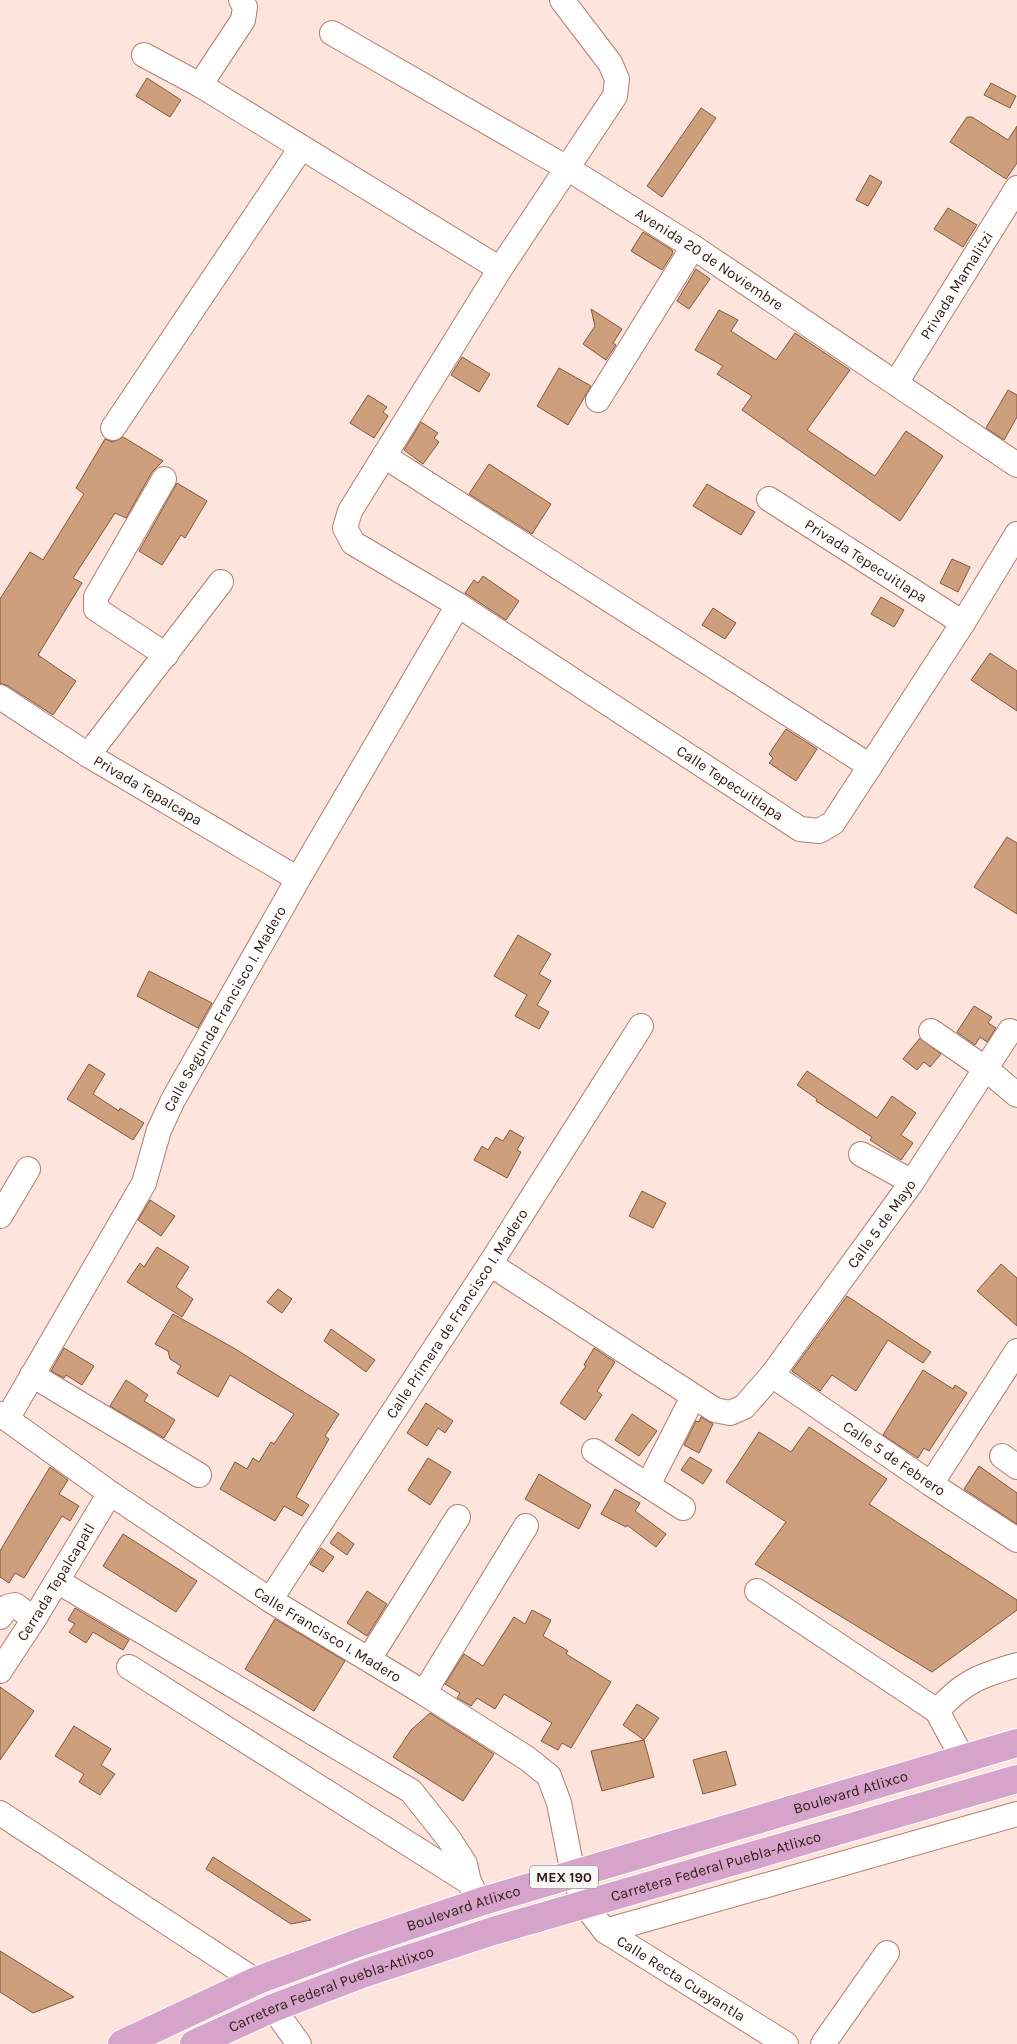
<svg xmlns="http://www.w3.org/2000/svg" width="1017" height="2044" viewBox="0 0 1017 2044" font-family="Karla,sans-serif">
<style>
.building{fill:#ce9f7d;stroke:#825838}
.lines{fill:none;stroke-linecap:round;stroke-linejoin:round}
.minor-casing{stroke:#b37d6d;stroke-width:26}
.major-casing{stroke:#fff;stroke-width:30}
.minor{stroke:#fff;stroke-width:24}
.major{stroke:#d6a4ca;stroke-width:28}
.labels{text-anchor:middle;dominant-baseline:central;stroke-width:5;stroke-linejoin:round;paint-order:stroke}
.shield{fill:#f7f7f7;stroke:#6b5c58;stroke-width:1}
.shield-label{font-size:14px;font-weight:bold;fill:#2f1a14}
.street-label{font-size:15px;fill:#2f1a14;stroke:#f7f7f7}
</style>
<rect width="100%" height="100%" fill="#fde4dd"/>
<path class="building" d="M147,78L181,100L170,117L136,96Z
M991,83L1016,96L1010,108L984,95Z
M701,108L716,118L662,197L647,186Z
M967,117H972L1008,140L1017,126V163L1006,179L950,142Z
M870,175L882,182L868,206L856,200Z
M948,208L977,225L963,247L934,229Z
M643,232L672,250L673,253L662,270L631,251Z
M696,269L710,279L689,309L677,301Z
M591,309L622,329L613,343L616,345L606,360L583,344L595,326Z
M719,310L738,320L731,331L776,360L795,333L850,370L807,430L875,476L906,431L943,456L900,521L742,410L752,396L717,374L723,366L695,350Z
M462,357L490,374L479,392L451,375Z
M559,368L591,386L568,425L537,406Z
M1008,390L1017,395V417L1004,440L986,428Z
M368,395L387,407L383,412L388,416L374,438L350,423Z
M421,422L438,433L434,438L439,442L423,464L404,450Z
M123,437L163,461L152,472L126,518L115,513L73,578L82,583L38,655L76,681L53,715L8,686L0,683V599L30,552L43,560L84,494L76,488L105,439L113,442Z
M489,464L551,504L532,534L469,494Z
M177,483L207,501L185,538L181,535L162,565L139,551Z
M707,484L755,512L741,535L693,506Z
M952,559L970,567L958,592L940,583Z
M483,576L519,601L506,620L465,593L474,580L478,583Z
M881,597L904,610L894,627L871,614Z
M713,608L736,623L725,639L702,625Z
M990,653L1017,671V711L971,680Z
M786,729L817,749L796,781L769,763L773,758L769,754Z
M1007,837L1017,843V914L974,887Z
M518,935L551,954L539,974L551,981L537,1005L549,1012L539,1029L515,1016L527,995L494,976Z
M149,971L212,1003L198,1028L137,996Z
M974,1006L992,1017L988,1023L996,1028L987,1042L980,1037L975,1045L957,1032Z
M920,1038L941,1054L930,1067L924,1062L917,1070L903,1059Z
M89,1064L105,1074L93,1094L119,1111L120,1108L144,1123L133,1140L67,1099Z
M807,1071L877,1118L892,1096L916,1113L901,1135L913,1143L901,1160L870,1140L872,1137L816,1101L817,1099L797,1085Z
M510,1130L524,1138L517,1150L521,1152L507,1178L474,1160L482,1146L488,1150L496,1137L503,1141Z
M642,1191L666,1203L653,1228L629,1216Z
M150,1200L175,1216L161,1236L138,1220Z
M157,1247L189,1267L176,1287L193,1299L182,1317L127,1282L140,1263L144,1267Z
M1001,1264L1017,1278V1326L977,1291Z
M278,1289L292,1299L282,1313L267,1302Z
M847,1296L931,1352L923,1363L888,1340L856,1391L832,1375L820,1391L792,1371Z
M173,1314L232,1347L339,1414L325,1436L329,1439L296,1497L309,1505L302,1516L284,1506L275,1521L220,1489L235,1462L247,1469L253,1458L259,1462L271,1442L274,1444L294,1414L230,1375L218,1397L177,1373L181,1366L170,1359L168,1351L155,1344Z
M331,1329L375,1360L366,1372L324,1341Z
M64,1348L94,1366L82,1385L66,1375L64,1378L51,1371Z
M594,1348L615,1362L597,1391L602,1395L585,1420L560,1403L586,1366L584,1365Z
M923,1370L953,1389L955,1385L967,1393L929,1451L924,1448L918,1458L883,1435Z
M126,1380L148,1395L144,1401L175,1420L164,1438L110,1406Z
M426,1403L453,1421L445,1433L438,1428L427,1446L407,1433Z
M632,1414L657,1431L639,1456L615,1440Z
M701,1417L713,1424L699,1453L684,1445L696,1421L699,1422Z
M809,1427L887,1479L869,1504L1017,1600V1610L932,1672L755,1564L786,1522L726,1482L759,1432L791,1452Z
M690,1457L712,1470L703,1484L681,1470Z
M428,1458L451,1472L430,1505L408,1490Z
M979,1466L1017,1493V1524L964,1489Z
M50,1467L68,1480L59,1494L79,1506L70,1521L62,1516L24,1578L15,1573L9,1583L0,1577V1551Z
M539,1474L591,1505L579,1529L525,1499Z
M615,1489L640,1503L635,1511L666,1534L656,1547L627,1525L626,1527L601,1514Z
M338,1532L354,1544L347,1555L330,1543Z
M123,1534L197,1581L176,1612L103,1566Z
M321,1548L334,1557L323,1572L310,1564Z
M367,1591L387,1604L367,1636L347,1623Z
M75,1608L129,1640L123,1650L93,1632L86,1643L69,1632L75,1624L68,1620Z
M532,1610L551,1620L543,1636L568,1651L566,1654L611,1682L571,1748L562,1743L558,1750L541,1741L552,1723L504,1694L495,1709L477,1698L471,1706L457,1698L460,1693L445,1684L464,1654L483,1666L514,1617L525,1624Z
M275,1619L345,1661L314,1711L245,1669Z
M0,1687L34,1711L0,1760Z
M637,1704L659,1718L644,1740L623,1725Z
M430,1713L494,1754L463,1801L393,1757L411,1730Z
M74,1726L111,1749L101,1765L115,1774L100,1795L79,1782L84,1774L55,1756Z
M644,1740L654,1777L602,1791L591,1751Z
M726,1751L736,1785L703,1794L693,1760Z
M213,1857L311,1920L291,1924L206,1869Z
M0,1951L74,1997L33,2013L0,1992Z"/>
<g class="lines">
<g class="minor-casing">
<g id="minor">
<path id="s1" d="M562,0L610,63L617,79L615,96L500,269L350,511L345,528L353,543L458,605L800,829L819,831L833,823L963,623L1017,534"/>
<path id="s2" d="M332,33L567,168L693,247L1017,465"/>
<path d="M144,55L200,85L500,269"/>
<path d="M200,85L243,20L245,7L241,0"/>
<path id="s3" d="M896,383L1017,188"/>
<path d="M598,400L693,247"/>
<path d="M113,428L301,148"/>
<path d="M384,456L870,766"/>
<path d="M164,479L96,597V609L166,655"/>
<path id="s4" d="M769,499L963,623"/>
<path id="s5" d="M0,697L88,755L298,879"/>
<path d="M88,755L221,582"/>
<path d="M931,1031L986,1069L1017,1095"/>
<path d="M861,1154L912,1182"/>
<path d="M0,1216L28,1169"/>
<path id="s6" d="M490,1264L715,1410L730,1413L744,1407L772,1375L912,1182L1010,1031"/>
<path d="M32,1375L199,1475"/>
<path id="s7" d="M772,1375L931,1484L1017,1540"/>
<path id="s8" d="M0,1414L110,1493L270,1600L424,1693L528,1759L549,1776L559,1803L573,1874L584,1904L605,1931L786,2044"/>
<path id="s9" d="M7,1419L144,1183L159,1130L173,1100L298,879L458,605"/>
<path d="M594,1451L683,1508"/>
<path d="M1002,1456L1017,1467"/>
<path d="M931,1484L1017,1351"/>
<path d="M648,1485L693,1397"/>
<path d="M57,1581L411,1791L449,1839L465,1864L469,1882"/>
<path d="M757,1591L937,1711"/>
<path id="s10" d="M270,1600L490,1264L641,1026"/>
<path d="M0,1617L7,1607L15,1605L34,1619"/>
<path d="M369,1659L458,1517"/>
<path d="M129,1667L453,1872L469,1882L472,1887"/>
<path id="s11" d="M0,1671L34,1619L110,1493"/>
<path d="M424,1693L526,1526"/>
<path d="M963,1759L937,1711C963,1682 979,1676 1017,1665"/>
<path d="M0,1813L256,1981"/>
<path d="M605,1931L1017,1814"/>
<path d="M273,2008L299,2044"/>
<path d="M823,2044L887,1953"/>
</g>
</g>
<g class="major-casing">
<g id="major">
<path id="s12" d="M122,2044L256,1981L358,1943L483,1901L1017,1743"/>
<path id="s13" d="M194,2044L273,2008L365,1973L493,1931L1017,1779"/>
</g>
</g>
<use href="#minor" class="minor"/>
<use href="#major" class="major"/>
</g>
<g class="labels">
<rect class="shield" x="530" y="1865.5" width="68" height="23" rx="4"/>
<g class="shield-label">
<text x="564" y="1877">MEX 190</text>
</g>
<g class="street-label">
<text stroke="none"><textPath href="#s2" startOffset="440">Avenida 20 de Noviembre</textPath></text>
<text stroke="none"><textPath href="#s3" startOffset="115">Privada Mamalitzi</textPath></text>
<text stroke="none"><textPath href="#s4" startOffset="115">Privada Tepecuitlapa</textPath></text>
<text stroke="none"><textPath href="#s1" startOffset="1088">Calle Tepecuitlapa</textPath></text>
<text stroke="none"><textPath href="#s5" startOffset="175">Privada Tepalcapa</textPath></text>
<text stroke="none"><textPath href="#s9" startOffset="466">Calle Segunda Francisco I. Madero</textPath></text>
<text stroke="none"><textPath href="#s6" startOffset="528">Calle 5 de Mayo</textPath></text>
<text stroke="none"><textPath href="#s10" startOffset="342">Calle Primera de Francisco I. Madero</textPath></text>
<text stroke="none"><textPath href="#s7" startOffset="148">Calle 5 de Febrero</textPath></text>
<text stroke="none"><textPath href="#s11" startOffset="105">Cerrada Tepalcapatl</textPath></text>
<text stroke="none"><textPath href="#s8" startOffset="395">Calle Francisco I. Madero</textPath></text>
<text stroke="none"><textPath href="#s12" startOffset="772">Boulevard Atlixco</textPath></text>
<text stroke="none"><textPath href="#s13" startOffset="552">Carretera Federal Puebla-Atlixco</textPath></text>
<text stroke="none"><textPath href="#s12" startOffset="368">Boulevard Atlixco</textPath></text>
<text stroke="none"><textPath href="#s8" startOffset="915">Calle Recta Cuayantla</textPath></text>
<text stroke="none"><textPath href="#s13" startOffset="148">Carretera Federal Puebla-Atlixco</textPath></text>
</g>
</g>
</svg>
